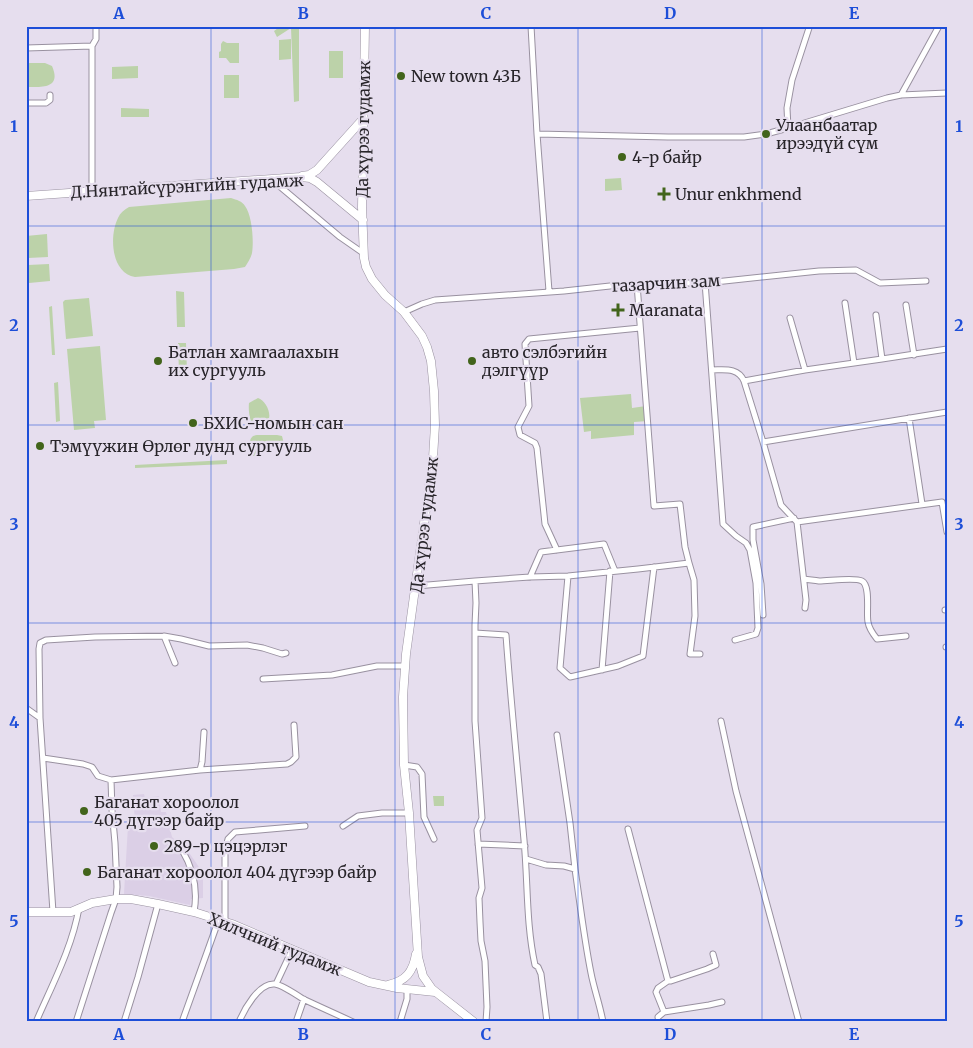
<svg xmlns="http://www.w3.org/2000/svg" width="973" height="1048" viewBox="0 0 973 1048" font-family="Merriweather,serif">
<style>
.built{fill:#dbcfe6}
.green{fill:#bcd2a9}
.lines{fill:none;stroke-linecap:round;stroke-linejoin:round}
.minor-casing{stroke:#9991a0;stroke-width:7}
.secondary-casing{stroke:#9991a0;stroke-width:9}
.minor{stroke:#fff;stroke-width:5}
.secondary{stroke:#fff;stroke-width:8}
.grid{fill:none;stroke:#1d4ed8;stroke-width:1;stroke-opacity:0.55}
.poi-dot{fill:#42641b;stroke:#e6deee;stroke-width:2}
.labels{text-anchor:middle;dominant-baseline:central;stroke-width:4.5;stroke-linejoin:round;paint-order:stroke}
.poi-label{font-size:16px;fill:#272429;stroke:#e6deee;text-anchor:start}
.street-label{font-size:16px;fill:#272429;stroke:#e6deee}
.neatline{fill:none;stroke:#1d4ed8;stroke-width:2}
.grid-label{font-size:16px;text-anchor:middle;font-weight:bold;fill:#1d4ed8}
</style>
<rect width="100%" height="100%" fill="#e6deee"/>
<path class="built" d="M144,794L145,798L159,796L161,812H166L172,837L190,854L203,873V898L191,899L190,905L149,896L124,894L128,826L135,821L133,795Z"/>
<path class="green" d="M281,26H299V101L294,102L291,28L277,37L274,31Z
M291,39V59L279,60V40Z
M223,41L227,43H239V63H230L226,58H219V52L221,51V44Z
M329,51H343V78H329Z
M26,63H45L52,66C62,89 41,87 26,87Z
M138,66V78L112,79V67Z
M224,75H239V98H224Z
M121,108L149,109V117H121Z
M621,178L622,190L605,191V179Z
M231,198C237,200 242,201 245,206C252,215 254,241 252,253C251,258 248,262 245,267L234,269L135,277C111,273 109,236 118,218C120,213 124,210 129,207Z
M47,234L48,257L28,258L26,236Z
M49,264L50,281L29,283L28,265Z
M176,291L184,292L185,327H177Z
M89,298L93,336L66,339L63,302L65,300Z
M52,306L55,355H52L49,307Z
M178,343H186L187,373H179Z
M100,346L106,420L94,421L95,428L74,430L67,349Z
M58,382L60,421L56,422L54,383Z
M631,394L632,408L646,406L648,421L634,422V435L591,439V431L584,432L580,398Z
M258,398C267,401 275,419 264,425C250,433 248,412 249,403Z
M260,435H277L282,436L284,444L281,446H263L261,456H251C249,451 248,441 252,437C254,435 257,435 260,435Z
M227,460V464L135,468V465Z
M433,796H444V806H434Z"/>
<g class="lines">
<g class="minor-casing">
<path id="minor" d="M531,26L537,134L549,291
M26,48L92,46
M901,95L939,26
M26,103H46L50,100V95
M788,128L787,108L792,80L809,28
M537,134L668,137H744L766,134L788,128L887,98L901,95L947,93
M271,179L340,237L363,253
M92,191V46L96,39V26
M705,282L723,524L736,536L746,543L750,550L756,583L758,628L756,634L735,640
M637,284L654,506L680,504L685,547L689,563
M845,303L854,363
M906,305L914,355
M404,312L422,304L435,300L564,291L610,286L715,282L819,271L856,270L880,283L926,281
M876,315L882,359
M790,318L805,370
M712,370C724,370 738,367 744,381
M947,412L763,442L781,505L797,522L942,502L947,532
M909,418L922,504
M763,442L744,381L805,370L882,359L947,349
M797,522L806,600L805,608
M557,550L545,524L537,448L535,443L520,435L518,427L529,406L525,344L529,339L640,328
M568,576L560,668L570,677L618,666L643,656L654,567
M530,577L541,552L604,544L615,571
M804,579C809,580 814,580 819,581C829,581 855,577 862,581C871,586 866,613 868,622C869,629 873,634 877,639L906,636
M475,581L530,577L568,576L638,569L689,563L694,580L695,616L690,654H700
M416,586L475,581L476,603L475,625V721L482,818L477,830L482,888L479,898L480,922L481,941L485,961L487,1007L486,1022
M945,610H947
M763,615L761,584L753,540V527L794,518
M475,633L506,635C511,704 518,772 524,840C528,882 526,924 535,965L538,967L541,974L547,1022
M164,636L181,639L209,646L247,645L263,648L282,654L286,653
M946,647H947
M602,670L610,571
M263,679L332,675L377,666H405
M26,708L40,718L53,912
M40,718L39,649L40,643L46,640L95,637L164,636L175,663
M721,721L736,791L799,1022
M557,735L570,823L575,869
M43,758L83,764L92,767L98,776L111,780
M404,765L417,767L422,774L424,817L434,839
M200,770L287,764L291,762L296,757L294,725
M343,826L358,816L382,813H409
M628,829L668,981L658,988L656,992L664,1012L658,1017L659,1022
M478,844L525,846
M182,850C194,870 198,890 194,912
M526,859L546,865L564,866L575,869C580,903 584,938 591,973C594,989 600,1005 603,1022
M225,921V851L228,839L235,832L305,826
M668,981H671L707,969L716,965L713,954
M276,984L292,950
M664,1012L709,1005L722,1002
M36,1022C52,985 72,948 79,908
M76,1022L111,913L116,899L117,887L115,843L112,810L111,780L200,770L202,762L204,732
M124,1022L138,977L158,904
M182,1022L219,919
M239,1022C244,1010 259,982 275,984C281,985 297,995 303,999C320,1007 336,1014 353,1022
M296,1022L304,999
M400,1022L407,999V990"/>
</g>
<g class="secondary-casing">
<path id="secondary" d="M365,26L362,207L364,258L366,267L372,279L385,295L404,312L422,336L427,347L431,361L434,391L435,425L433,458L406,654L403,697L404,765L409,813L418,957L423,976L432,989L474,1022
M302,176L309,175L317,170L363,119
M26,196L301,177L310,178L317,182L363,220
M26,912H71L92,903L116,899H131L158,904L194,912L232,924L369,982L397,988L435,992
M388,985C406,981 413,972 416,954"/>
</g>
<use href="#minor" class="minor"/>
<use href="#secondary" class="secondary"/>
</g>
<path class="grid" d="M211,26V1022M395,26V1022M578,26V1022M762,26V1022M26,226H947M26,425H947M26,623H947M26,822H947"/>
<g class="poi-dot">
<circle cx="401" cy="76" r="5"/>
<circle cx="766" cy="134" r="5"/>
<circle cx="622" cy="157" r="5"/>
<path d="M661.5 186.5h5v5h5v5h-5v5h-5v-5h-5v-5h5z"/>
<path d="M615.5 302.5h5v5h5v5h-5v5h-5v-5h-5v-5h5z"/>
<circle cx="158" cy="361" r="5"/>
<circle cx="472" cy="361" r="5"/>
<circle cx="193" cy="423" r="5"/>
<circle cx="40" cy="446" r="5"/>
<circle cx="84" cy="811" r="5"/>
<circle cx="154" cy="846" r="5"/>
<circle cx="87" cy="872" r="5"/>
</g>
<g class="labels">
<g class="poi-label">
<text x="411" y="76">New town 43Б</text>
<text x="776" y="125">Улаанбаатар<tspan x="776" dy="18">ирээдүй сүм</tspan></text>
<text x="632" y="157">4-р байр</text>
<text x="675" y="194">Unur enkhmend</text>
<text x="629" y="310">Maranata</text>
<text x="168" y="352">Батлан хамгаалахын<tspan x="168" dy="18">их сургууль</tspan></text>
<text x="482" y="352">авто сэлбэгийн<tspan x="482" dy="18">дэлгүүр</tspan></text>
<text x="203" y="423">БХИС-номын сан</text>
<text x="50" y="446">Тэмүүжин Өрлөг дунд сургууль</text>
<text x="94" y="802">Баганат хороолол<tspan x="94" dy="18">405 дүгээр байр</tspan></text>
<text x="164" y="846">289-р цэцэрлэг</text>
<text x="97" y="872">Баганат хороолол 404 дүгээр байр</text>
</g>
<g class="street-label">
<text transform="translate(363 129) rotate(-89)">Да хүрээ гудамж</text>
<text transform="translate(187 186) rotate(-3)">Д.Нянтайсүрэнгийн гудамж</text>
<text transform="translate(666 283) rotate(-3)">газарчин зам</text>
<text transform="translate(424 525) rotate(-83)">Да хүрээ гудамж</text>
<text transform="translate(275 944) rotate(22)">Хилчний гудамж</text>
</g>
</g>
<rect width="973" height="1048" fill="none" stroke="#e6deee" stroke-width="55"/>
<rect x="28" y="28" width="918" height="992" class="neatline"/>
<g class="grid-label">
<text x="119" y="19">A</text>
<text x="303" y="19">B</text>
<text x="486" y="19">C</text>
<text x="670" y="19">D</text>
<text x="854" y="19">E</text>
<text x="14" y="132">1</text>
<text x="959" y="132">1</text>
<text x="14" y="331">2</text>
<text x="959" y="331">2</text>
<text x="14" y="530">3</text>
<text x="959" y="530">3</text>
<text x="14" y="728">4</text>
<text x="959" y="728">4</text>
<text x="14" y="927">5</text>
<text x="959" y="927">5</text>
<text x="119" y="1040">A</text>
<text x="303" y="1040">B</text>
<text x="486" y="1040">C</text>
<text x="670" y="1040">D</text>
<text x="854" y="1040">E</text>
</g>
</svg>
